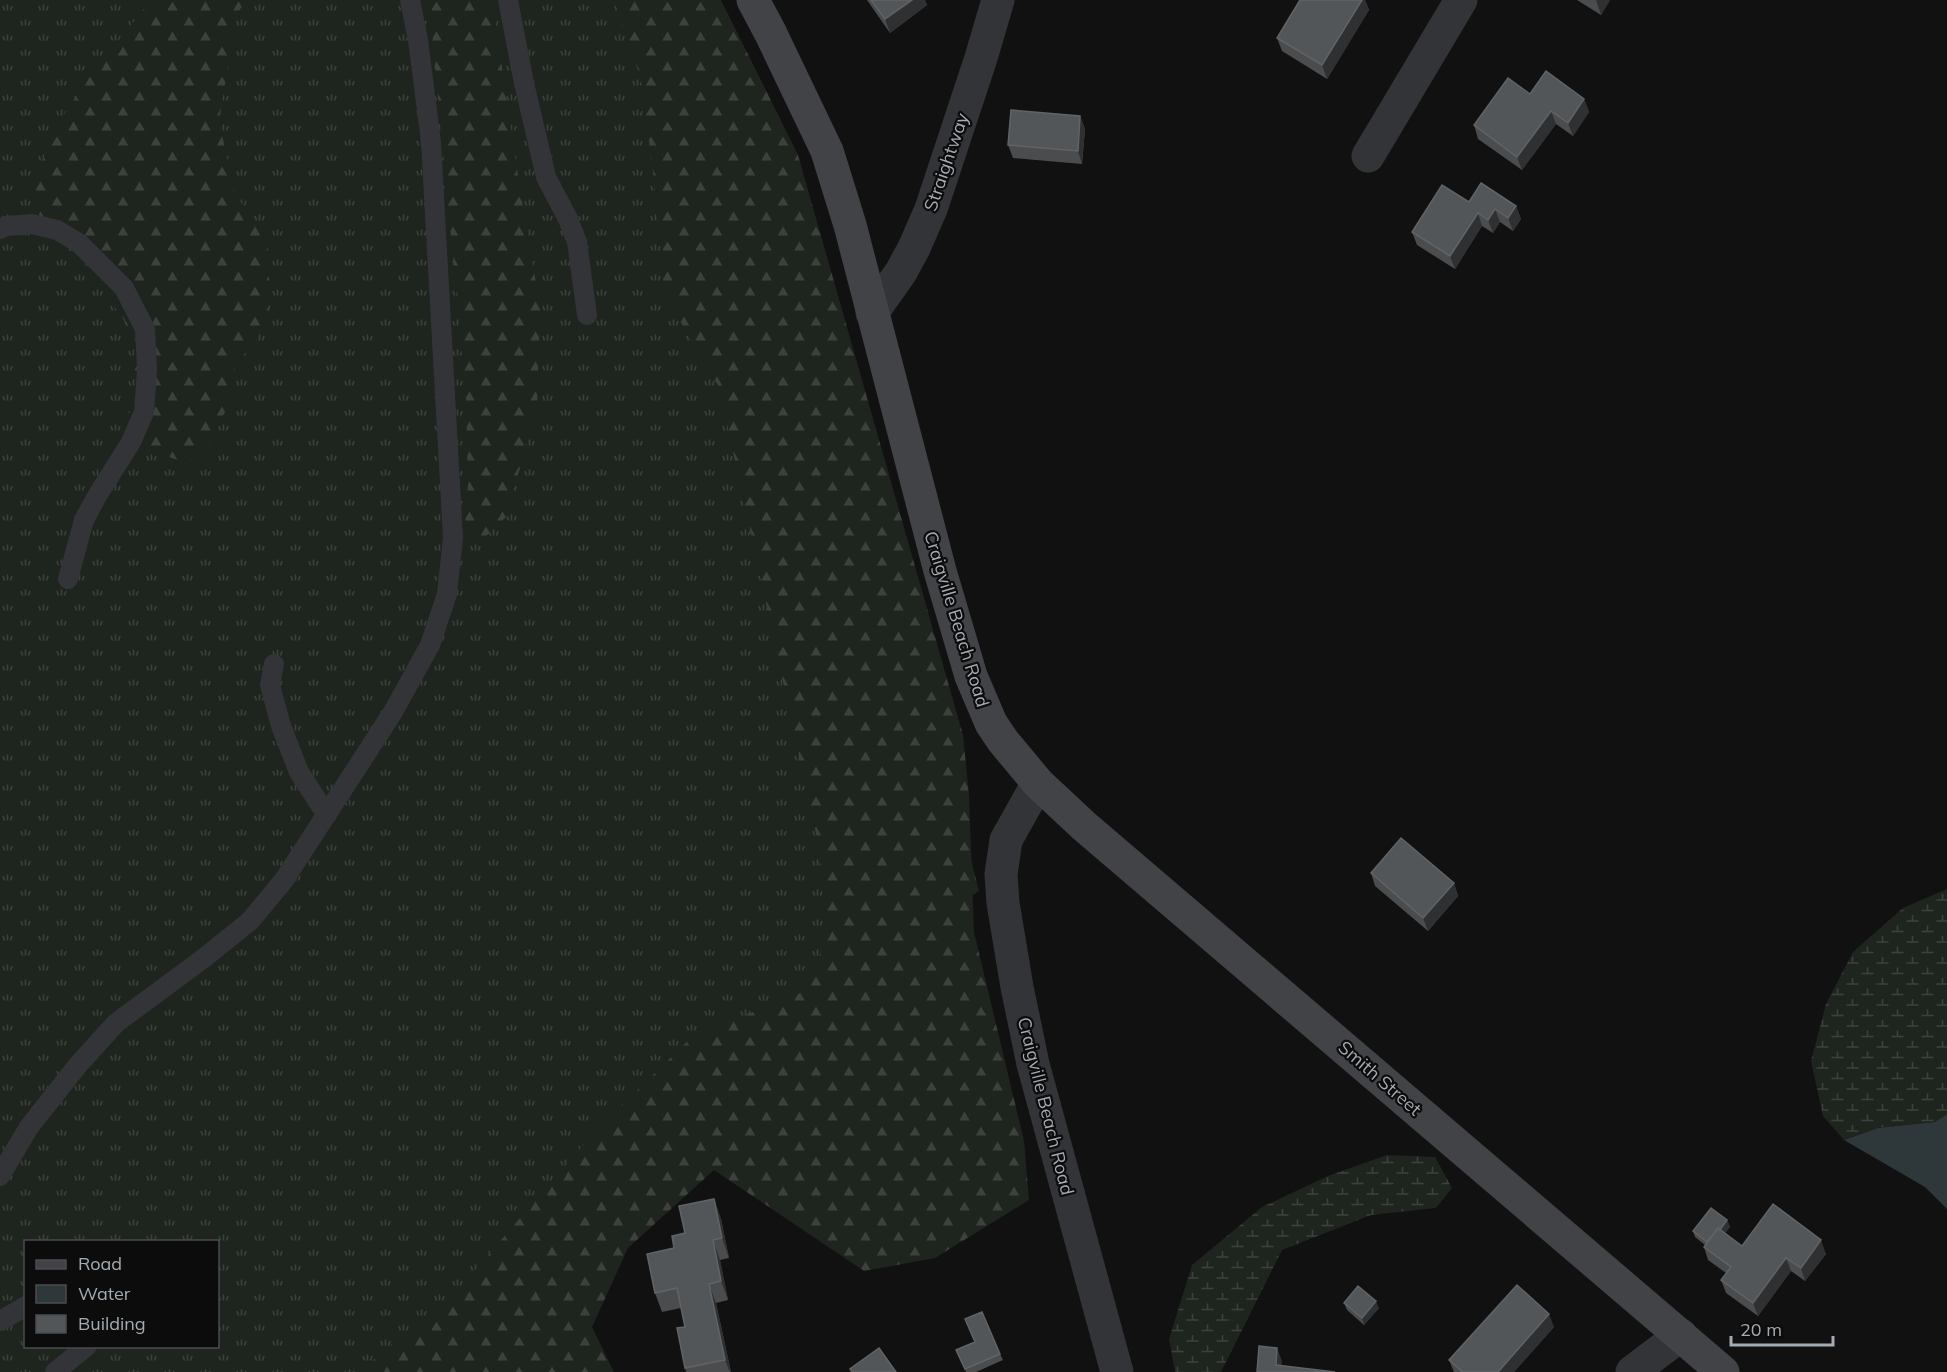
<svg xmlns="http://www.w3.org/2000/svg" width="1947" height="1372" viewBox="0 0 1947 1372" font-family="Mulish,sans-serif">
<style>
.grass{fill:url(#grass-tufts);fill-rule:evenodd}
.forest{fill:url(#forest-firs)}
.wetland{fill:url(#wetland-marsh)}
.water{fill:#2e383b}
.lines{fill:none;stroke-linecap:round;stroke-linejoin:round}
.service{stroke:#333437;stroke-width:20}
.minor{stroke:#333437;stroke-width:33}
.tertiary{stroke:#333437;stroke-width:33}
.secondary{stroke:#414347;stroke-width:33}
.wall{fill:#4a4c4e}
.shaded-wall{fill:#2f3032}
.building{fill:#535659;stroke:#606467;stroke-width:1.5}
.labels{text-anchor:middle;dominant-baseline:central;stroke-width:4.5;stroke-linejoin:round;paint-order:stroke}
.street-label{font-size:18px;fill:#a4abb1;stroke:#0c0c0d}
</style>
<defs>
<pattern id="grass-tufts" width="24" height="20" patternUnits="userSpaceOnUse" patternTransform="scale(1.5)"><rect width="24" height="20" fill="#1e241e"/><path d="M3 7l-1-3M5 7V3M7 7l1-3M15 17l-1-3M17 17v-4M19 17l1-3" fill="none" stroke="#3c413c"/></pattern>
<pattern id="forest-firs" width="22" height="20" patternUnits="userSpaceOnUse" patternTransform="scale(1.5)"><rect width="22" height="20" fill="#1e241e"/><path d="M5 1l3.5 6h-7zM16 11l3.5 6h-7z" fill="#3c413c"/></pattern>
<pattern id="wetland-marsh" width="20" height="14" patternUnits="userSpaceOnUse" patternTransform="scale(1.5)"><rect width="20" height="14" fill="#1e241e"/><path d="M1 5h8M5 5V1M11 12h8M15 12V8" fill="none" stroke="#3c413c"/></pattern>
</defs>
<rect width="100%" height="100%" fill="#111112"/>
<path class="grass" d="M0,0H713L791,163L979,891L806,1007L499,1372H0ZM26,1242H218V1346H26Z"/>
<path class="forest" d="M151,0H247L232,20L229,61L219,121L235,193L268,247L270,308L256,342L235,364L231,399L206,452L186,463L144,448L125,429L135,392L134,350L124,320L97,282L59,251L35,207L37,173L58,124L86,81Z
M429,0H492L520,189L540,307L537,408L506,517L484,538L467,533L465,515L468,486L466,397Z
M614,0H721L798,155L963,735L969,795L974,932L1024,1141L1029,1200L935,1258L864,1271L714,1170L628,1248L592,1327L614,1372H363L365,1367L462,1285L599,1127L692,1037L800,993L827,940L817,838L719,387L664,294L656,196L641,79Z"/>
<path class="wetland" d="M1947,889V1114L1935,1122L1878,1128L1844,1140L1823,1116L1811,1061L1826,1004L1853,952L1903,908Z
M1387,1155L1435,1157L1452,1188L1436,1208L1371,1215L1282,1250L1221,1372H1175L1169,1339L1192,1265L1262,1207L1328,1176Z"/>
<path class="water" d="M1947,1114V1209L1925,1187L1844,1140L1878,1128L1935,1122Z"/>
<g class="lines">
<path class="service" d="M508,0L524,83L546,177L568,219L577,242L587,315
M0,229L6,226L32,224L57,230L79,243L124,288L145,329L147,370L144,412L131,442L97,496L84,520L68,579
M274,664L270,685L281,726L299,772L326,814
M0,1176L29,1127L78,1065L116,1023L204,958L250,921L284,880L393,712L430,645L447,594L453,538L431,142L418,40L410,0
M0,1321L26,1306
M55,1372L87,1346"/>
<path class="minor" d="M1368,156L1461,0
M1038,783L1006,840L1001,874L1003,903L1017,987L1033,1064L1117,1372
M1632,1372L1681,1335"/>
<path class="tertiary" d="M872,313L901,272L914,248L931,209L981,58L998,0"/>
<path class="secondary" d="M753,0L771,34L827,151L850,225L940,571L971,676L991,723L1003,741L1038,783L1084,826L1723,1372"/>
</g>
<path class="wall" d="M867,0H925L927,5L890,33Z
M1300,0H1365L1369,10L1327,79L1282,51L1277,38Z
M1577,0H1610L1601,15Z
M1530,94L1584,99L1589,112L1573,136L1556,124L1522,170L1478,139L1474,125Z
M1080,116L1085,129L1082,164L1013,158L1008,145Z
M1469,202L1516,206L1521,219L1513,231L1500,222L1493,233L1482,226L1455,269L1417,245L1412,232Z
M1371,873L1454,883L1458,896L1428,931L1375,886Z
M714,1199L721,1219L729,1258L720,1260L728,1300L716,1303L731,1372H686L685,1368V1327L681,1308L662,1312L655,1293L674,1248L685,1233Z
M1727,1220L1730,1227L1725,1233L1742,1246L1826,1254L1805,1281L1791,1271L1758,1316L1726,1293L1721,1280L1726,1273L1708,1260L1704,1247L1705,1245L1695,1237L1693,1231Z
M1344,1303L1379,1308L1364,1325L1347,1310Z
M1554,1327L1514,1372H1454L1449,1360Z
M956,1350L1000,1354L1003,1360L976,1372H966Z"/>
<path class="shaded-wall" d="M912,0H925L927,5L890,33L885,19Z
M1362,0H1365L1369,10L1327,79L1322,65Z
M1596,0H1610L1601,15Z
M1584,99L1589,112L1573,136L1568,123Z
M1551,111L1556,124L1522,170L1517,157Z
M1080,116L1085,129L1082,164L1078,151Z
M1516,206L1521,219L1513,231L1508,218Z
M1495,209L1500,222L1493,233L1488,220Z
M1478,213L1482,226L1455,269L1450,256Z
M1454,883L1458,896L1428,931L1423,918Z
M714,1199L721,1219L729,1258L722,1238Z
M1727,1220L1730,1227L1712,1250L1709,1244Z
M713,1240L720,1260L728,1300L721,1281Z
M1821,1240L1826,1254L1805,1281L1801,1268Z
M1786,1258L1791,1271L1758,1316L1753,1303Z
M709,1284L716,1303L731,1372H730L725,1360Z
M1376,1301L1379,1308L1364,1325L1362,1318Z
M1549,1314L1554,1327L1514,1372H1498Z
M1277,1348L1282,1361L1281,1372L1276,1365Z"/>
<path class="building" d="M871,0H912L885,19Z
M1300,0H1362L1322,65L1277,38Z
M1546,71L1584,99L1568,123L1551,111L1517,157L1474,125L1508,78L1530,94Z
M1011,110L1080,116L1078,151L1008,145Z
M1481,183L1516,206L1508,218L1495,209L1488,220L1478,213L1450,256L1412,232L1442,185L1469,202Z
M1401,838L1454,883L1423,918L1371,873Z
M714,1199L722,1238L713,1240L721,1281L709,1284L725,1360L685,1368L677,1328L685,1327L677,1288L655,1293L647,1254L674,1248L672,1236L685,1233L679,1206Z
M1773,1204L1821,1240L1801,1268L1786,1258L1753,1303L1721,1280L1731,1267L1704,1247L1718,1228L1742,1246Z
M1711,1208L1727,1220L1720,1230L1718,1228L1707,1242L1693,1231Z
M1517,1285L1549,1314L1498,1372H1463L1449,1360Z
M1358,1286L1376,1301L1362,1318L1344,1303Z
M982,1312L1000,1354L965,1369L956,1350L975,1342L965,1319Z
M1259,1346L1277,1348L1276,1365L1335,1372H1257Z
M879,1348L896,1372H852L850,1369Z"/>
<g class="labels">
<g class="street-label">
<text transform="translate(946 162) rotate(-71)">Straightway</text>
<text transform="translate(957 619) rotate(73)">Craigville Beach Road</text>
<text transform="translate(1380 1078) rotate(41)">Smith Street</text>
<text transform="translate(1046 1106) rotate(76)">Craigville Beach Road</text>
</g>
</g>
<rect x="24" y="1240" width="195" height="108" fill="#0c0c0d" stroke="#494c4f" stroke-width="1.5"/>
<rect x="36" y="1260" width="30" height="9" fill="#414347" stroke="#494c4f" stroke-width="1.5"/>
<text x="78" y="1270" font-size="18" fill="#a4abb1">Road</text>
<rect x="36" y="1285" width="30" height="18" fill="#2e383b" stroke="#494c4f" stroke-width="1.5"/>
<text x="78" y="1300" font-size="18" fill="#a4abb1">Water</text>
<rect x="36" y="1315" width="30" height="18" fill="#535659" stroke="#494c4f" stroke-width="1.5"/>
<text x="78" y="1330" font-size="18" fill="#a4abb1">Building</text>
<path d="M1731 1336v9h102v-9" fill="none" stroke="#a4abb1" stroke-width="3"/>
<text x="1740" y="1336" font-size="18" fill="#a4abb1" stroke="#0c0c0d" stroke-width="4.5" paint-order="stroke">20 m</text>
</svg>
